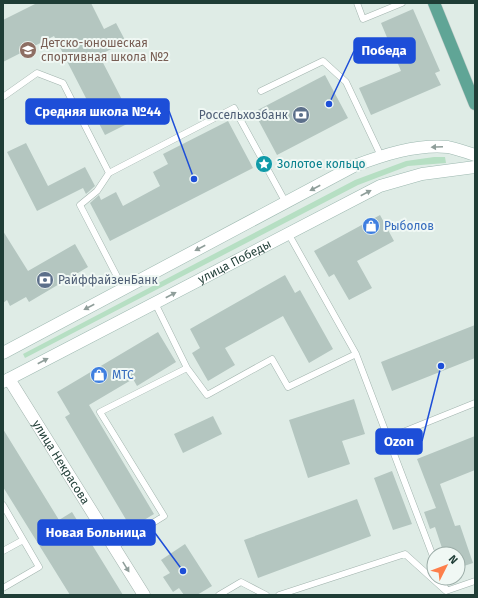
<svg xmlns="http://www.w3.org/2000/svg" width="478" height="598" viewBox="0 0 478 598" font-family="'Fira Sans',sans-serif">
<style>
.green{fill:#b6dfc3}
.building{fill:#b4c6c0}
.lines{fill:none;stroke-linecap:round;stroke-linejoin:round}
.lane-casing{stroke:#a2b4ae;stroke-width:7}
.street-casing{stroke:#a2b4ae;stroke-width:13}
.secondary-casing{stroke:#9db8b0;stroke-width:13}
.primary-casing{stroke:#c0c9c7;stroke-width:13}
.lane{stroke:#fff;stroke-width:6}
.street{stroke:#fff;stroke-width:12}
.secondary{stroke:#fff;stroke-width:12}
.primary{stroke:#60a596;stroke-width:12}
.oneway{fill:#8f9e9a}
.labels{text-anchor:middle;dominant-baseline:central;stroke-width:4;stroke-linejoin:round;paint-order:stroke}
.education-label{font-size:12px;fill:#785e54;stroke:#f0f8f4;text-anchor:start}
.service-label{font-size:12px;fill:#4e5e75;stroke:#f0f8f4;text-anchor:end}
.culture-label{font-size:12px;fill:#0d838f;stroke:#f0f8f4;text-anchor:start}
.shop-label{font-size:12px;fill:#366cbe;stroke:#f0f8f4;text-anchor:start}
.street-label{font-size:12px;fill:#1f3d36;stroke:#f0f8f4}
.leader{fill:none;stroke:#1d4ed8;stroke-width:1.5}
.callout-dot{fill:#1d4ed8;stroke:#f0f8f4;stroke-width:1.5}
.callout{fill:#1d4ed8;stroke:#1d4ed8;stroke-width:1.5}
.callout-label{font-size:13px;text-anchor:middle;font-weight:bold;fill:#fff}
</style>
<rect width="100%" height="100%" fill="#dfece6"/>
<path class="green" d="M434,157H445L446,163L408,166L358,185L25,358L23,354L355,180L406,161Z"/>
<path class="building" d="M37,3H91L104,29L116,23L126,42L99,55L133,121L105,135L54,36L3,62V20Z
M413,9L440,71L435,73L441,85L371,115L359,88L401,71L381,23Z
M325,75L348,118L277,155L254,112Z
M228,121L253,168L110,241L90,203L99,195L101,200L116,192L123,206L160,186L153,172L168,164L163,154Z
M26,143L48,186L85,167L95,186L86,194L83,188L37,211L7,152Z
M380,215L394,241L357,261L372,288L349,300L334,274L329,277L314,251Z
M3,231L28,271L75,244L88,267L29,302L26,297L10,306L7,300L3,303Z
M285,275L295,293L300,290L333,349L309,363L283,316L225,348L235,365L208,381L192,353L200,348L190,329Z
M475,325V358L392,391L381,362Z
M158,332L176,362L137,386L133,379L89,405L154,514L131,528L65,417L70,414L57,392Z
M354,399L365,434L342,441L350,464L308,478L289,420Z
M213,416L222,434L183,453L174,434Z
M3,429L59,520L72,512L123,595H70L3,487Z
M475,436V470L440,484L455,526L460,525L473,563L458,568V554H444L435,527L430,529L424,512L436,508L417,459Z
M392,471L412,524L393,530L374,478Z
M357,499L371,536L258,578L244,540Z
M185,544L212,586L197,595H184L179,588L173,592L163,577L170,573L161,560Z"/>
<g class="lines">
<g class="lane-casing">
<path id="lane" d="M357,3L363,19L402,3
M261,91L323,61L346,82L381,156
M3,97L37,73L63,83L109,173L97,191L80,205L123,288
M109,173L234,108L286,203
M356,354L434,559
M187,368L207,395L272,359L288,387L356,354L288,233
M388,438L475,403
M3,505L39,567L3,588
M114,547L164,516L100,412L187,368L155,303
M3,551L23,540
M441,578L446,590
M219,595L241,582L266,595
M279,595L405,554L446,591L475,581"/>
</g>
<g class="street-casing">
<g id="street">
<path id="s1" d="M9,379L144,595"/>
</g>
</g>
<g class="secondary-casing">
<g id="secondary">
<path d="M3,353L354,166C383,155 416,144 448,147C457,149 466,152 475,155"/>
<path id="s2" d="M3,382L380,186L422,174L475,167"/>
</g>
</g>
<g class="primary-casing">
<path id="primary" d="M434,3L475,104"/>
</g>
<use href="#lane" class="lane"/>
<use href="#street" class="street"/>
<use href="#secondary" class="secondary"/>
<use href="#primary" class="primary"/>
</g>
<defs><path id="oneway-solid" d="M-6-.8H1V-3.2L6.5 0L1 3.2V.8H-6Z"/></defs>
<g class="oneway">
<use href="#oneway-solid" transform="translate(437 147) rotate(178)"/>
<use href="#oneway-solid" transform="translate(315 188) rotate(152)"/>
<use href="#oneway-solid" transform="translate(366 193) rotate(-28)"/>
<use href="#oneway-solid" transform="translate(200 248) rotate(152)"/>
<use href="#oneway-solid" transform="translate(171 295) rotate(-28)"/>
<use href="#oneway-solid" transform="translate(89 307) rotate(152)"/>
<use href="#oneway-solid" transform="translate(43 361) rotate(-28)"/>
<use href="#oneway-solid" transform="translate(126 567) rotate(58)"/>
</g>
<defs>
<g id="school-disc" transform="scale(0.9)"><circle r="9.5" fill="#8d6e63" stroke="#f0f8f4"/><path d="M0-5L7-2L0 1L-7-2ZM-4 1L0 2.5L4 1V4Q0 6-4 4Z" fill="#fff"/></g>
<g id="bank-disc" transform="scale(0.9)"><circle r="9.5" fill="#5c6f8a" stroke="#f0f8f4"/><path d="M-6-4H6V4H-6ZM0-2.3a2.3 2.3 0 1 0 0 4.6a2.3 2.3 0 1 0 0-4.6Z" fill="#fff"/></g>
<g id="sight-disc" transform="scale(0.9)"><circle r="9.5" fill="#0f9aa8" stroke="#f0f8f4"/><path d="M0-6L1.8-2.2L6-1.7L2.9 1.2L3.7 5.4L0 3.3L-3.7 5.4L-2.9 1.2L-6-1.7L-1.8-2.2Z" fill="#fff"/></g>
<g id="shop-disc" transform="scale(0.9)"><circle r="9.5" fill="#3f7fe0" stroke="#f0f8f4"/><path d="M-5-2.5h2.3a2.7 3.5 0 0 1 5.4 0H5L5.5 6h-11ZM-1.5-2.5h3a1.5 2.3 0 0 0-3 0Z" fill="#fff"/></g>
</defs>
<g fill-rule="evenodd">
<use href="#school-disc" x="28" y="50"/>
<use href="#bank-disc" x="301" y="115"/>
<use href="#sight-disc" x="264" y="164"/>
<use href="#shop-disc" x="371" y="226"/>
<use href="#bank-disc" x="45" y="280"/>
<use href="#shop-disc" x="99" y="375"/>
</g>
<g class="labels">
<g class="education-label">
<text x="41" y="43">Детско-юношеская<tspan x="41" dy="14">спортивная школа №2</tspan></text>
</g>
<g class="service-label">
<text x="288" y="115">Россельхозбанк</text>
<text x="58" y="280" text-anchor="start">РайффайзенБанк</text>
</g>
<g class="culture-label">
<text x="277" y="164">Золотое кольцо</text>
</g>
<g class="shop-label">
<text x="384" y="226">Рыболов</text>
<text x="112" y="375">МТС</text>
</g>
<g class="street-label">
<text stroke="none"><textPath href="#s2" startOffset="261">улица Победы</textPath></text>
<text stroke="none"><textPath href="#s1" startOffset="98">улица Некрасова</textPath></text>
</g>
</g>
<path class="leader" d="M329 104L354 51M194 179L169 111M441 366L422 441M183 571L155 533"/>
<g class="callout-dot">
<circle cx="329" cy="104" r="4"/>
<circle cx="194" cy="179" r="4"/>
<circle cx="441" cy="366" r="4"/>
<circle cx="183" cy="571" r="4"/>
</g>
<g class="callout">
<rect x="354" y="38" width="61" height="25" rx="4"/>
<rect x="26" y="99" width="143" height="25" rx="4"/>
<rect x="376" y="429" width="46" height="25" rx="4"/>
<rect x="38" y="520" width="117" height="25" rx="4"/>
</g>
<g class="callout-label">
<text x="384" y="55">Победа</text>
<text x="98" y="116">Средняя школа №44</text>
<text x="399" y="446">Ozon</text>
<text x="96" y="537">Новая Больница</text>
</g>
<rect width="478" height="598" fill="none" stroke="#1f3d36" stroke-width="8"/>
<g transform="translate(446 566) rotate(48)"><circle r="19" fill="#f0f8f4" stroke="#9cada8"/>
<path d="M0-3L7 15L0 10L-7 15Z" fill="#fd7f4b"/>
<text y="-6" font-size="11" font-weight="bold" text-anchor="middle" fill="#1f3d36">N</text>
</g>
</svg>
